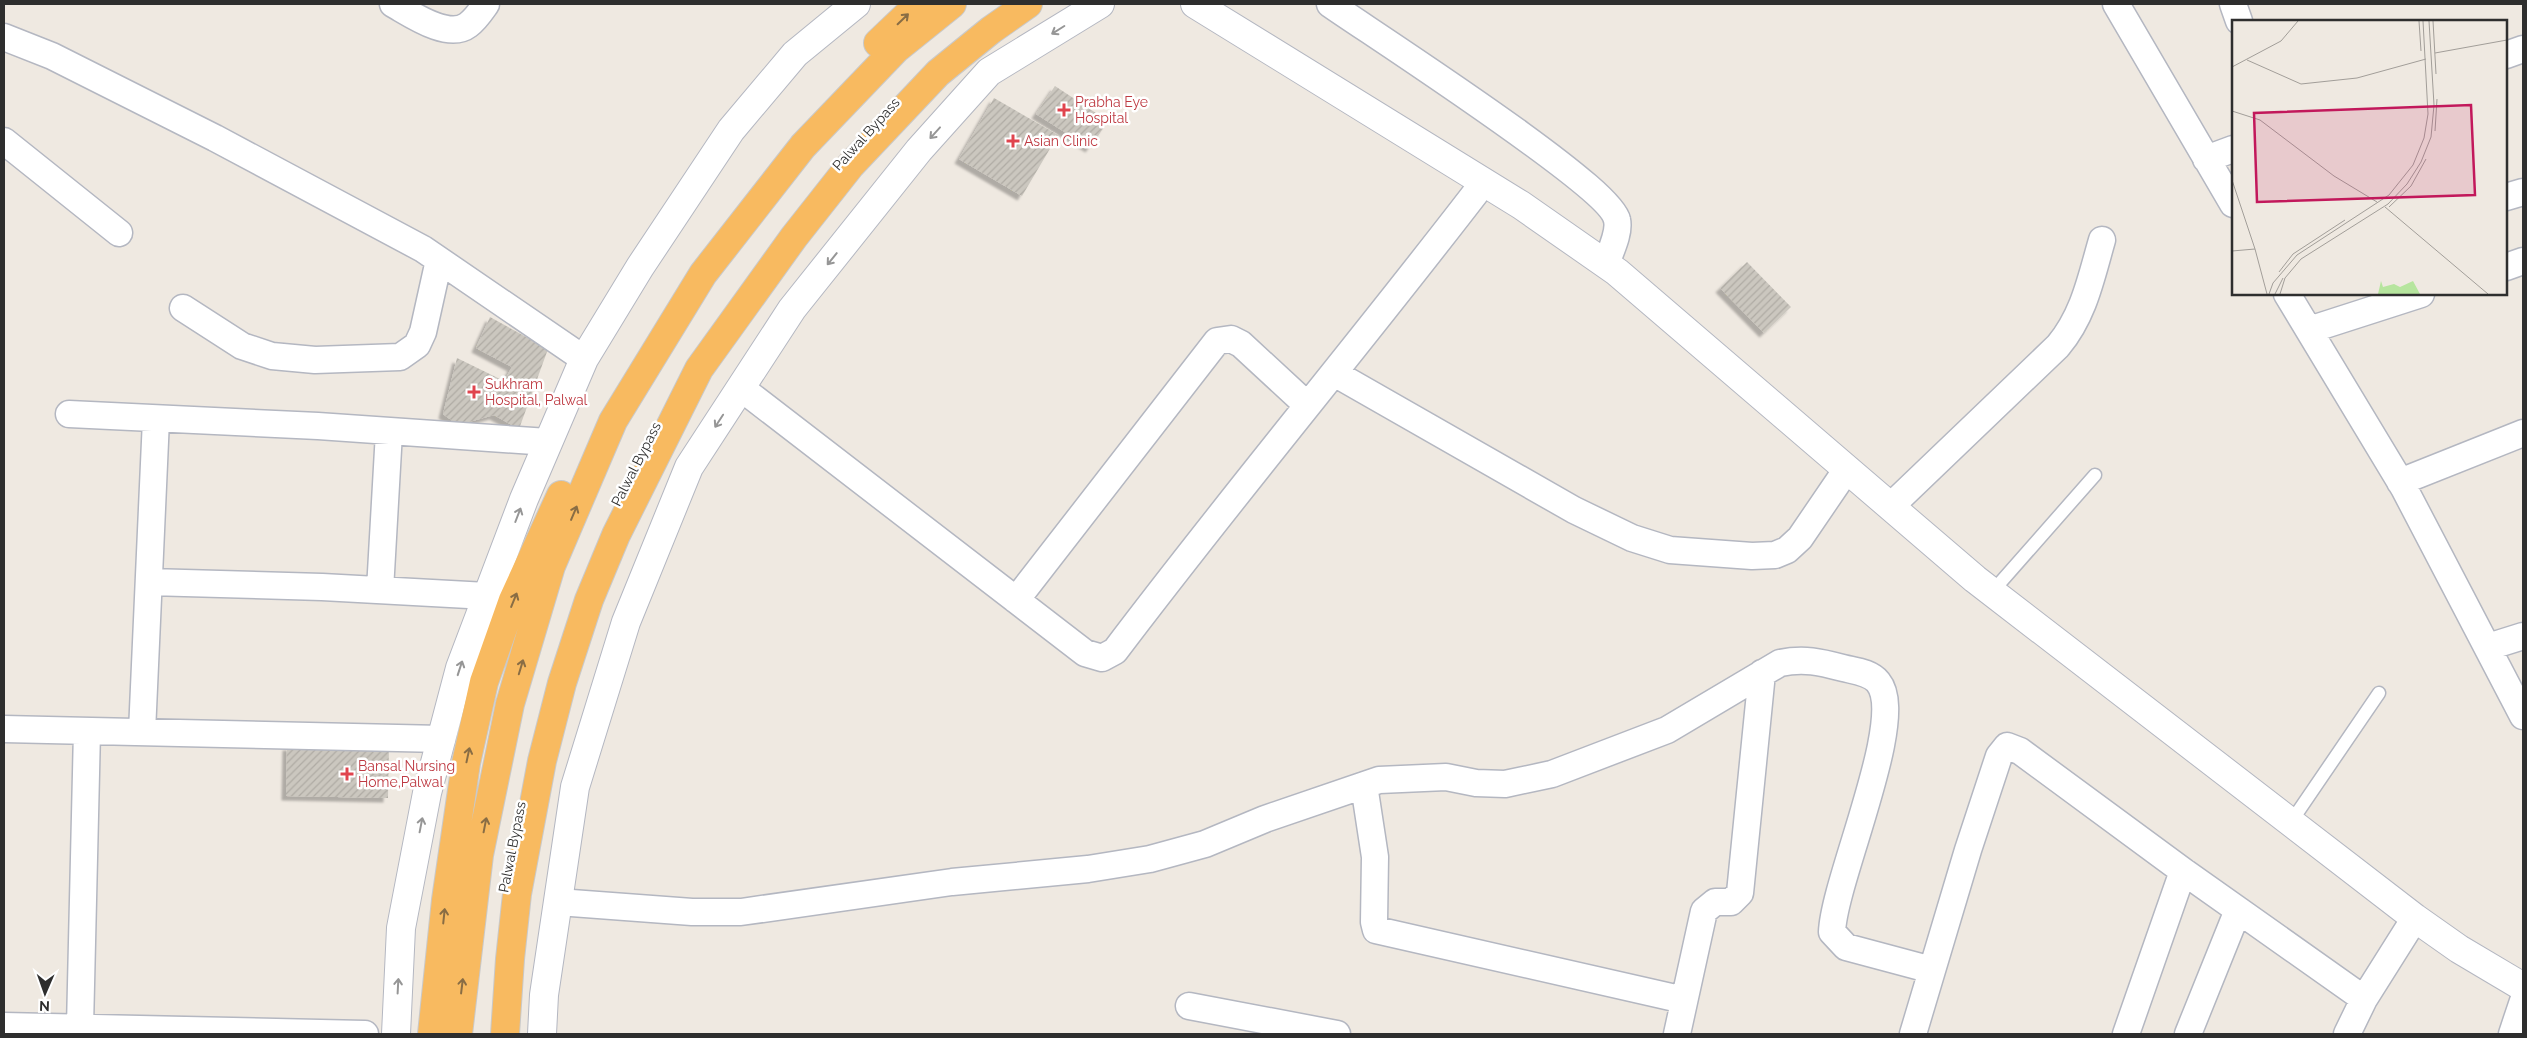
<svg xmlns="http://www.w3.org/2000/svg" width="2527" height="1038" viewBox="0 0 2527 1038" font-family="Raleway,sans-serif">
<style>
.building{fill:url(#building-hatch);filter:url(#shadow)}
.lines{fill:none;stroke-linecap:round;stroke-linejoin:round}
.service-casing{stroke:#b4b7c1;stroke-width:15}
.minor-casing{stroke:#b4b7c1;stroke-width:29}
.tertiary-casing{stroke:#b4b7c1;stroke-width:30}
.trunk-casing{stroke:#c9c9c9;stroke-width:30}
.service{stroke:#fff;stroke-width:12}
.minor{stroke:#fff;stroke-width:26}
.tertiary{stroke:#fff;stroke-width:28}
.trunk{stroke:#f8ba60;stroke-width:28}
.oneway{stroke:#896d44}
.oneway2{stroke:#969696}
.health-dot{fill:#e0444e;stroke:#fff;stroke-width:2}
.labels{text-anchor:middle;dominant-baseline:central;stroke-width:5;stroke-linejoin:round;paint-order:stroke}
.health-label{font-size:14px;fill:#be3a42;stroke:#fff;text-anchor:start}
.street-label{font-size:14px;fill:#2e2e2e;stroke:#fff}
.inset-road{fill:none;stroke:#a29e99;stroke-width:1}
.view{fill:#c2185b;fill-opacity:0.15;stroke:#c2185b;stroke-width:2.5}
.inset-edge{fill:none;stroke:#2e2e2e;stroke-width:2.5}
</style>
<defs>
<pattern id="building-hatch" width="6" height="6" patternUnits="userSpaceOnUse" patternTransform="scale(1.25)"><rect width="6" height="6" fill="#cbc7bf"/><path d="M-1 1l2-2M0 6l6-6M5 7l2-2" fill="none" stroke="#afaba4"/></pattern>
<filter id="shadow"><feDropShadow dx="-4.5" dy="4.5" stdDeviation="1" flood-color="#0004"/></filter>
</defs>
<rect width="100%" height="100%" fill="#efe9e1"/>
<path class="building" d="M1055,86L1108,121L1090,148L1036,114Z
M994,98L1058,135L1022,196L959,159Z
M1747,262L1791,307L1764,333L1720,288Z
M490,317L548,349L519,429L494,415L458,425L443,414L457,358L504,381L512,367L476,348Z
M287,746L389,747L388,798L286,796Z"/>
<g class="lines">
<g class="service-casing">
<path id="service" d="M1992,592L2095,475
M2291,822L2379,693"/>
</g>
<g class="minor-casing">
<path id="minor" d="M393,4C411,14 448,40 468,25C476,19 481,11 486,4
M1330,4C1373,34 1610,186 1617,220C1620,233 1610,252 1606,264
M2116,4L2233,204
M2233,4L2239,21
M4,37L52,56L215,138L423,249L584,359
M2506,55L2523,49
M4,141L119,233
M2206,159L2233,149
M2506,197L2523,192
M2506,267L2523,261
M2287,294L2404,488L2523,716
M183,308L242,346L272,356L315,360L400,357L417,345L423,332L439,260
M2309,330L2421,294
M1334,373L1574,510L1632,538L1670,550L1752,556L1775,555L1787,550L1800,538L1847,469
M741,388L1085,653L1102,658L1115,651C1235,492 1363,340 1484,182
M69,414L318,426L548,442
M2400,482L2523,433
M1891,506L2058,346C2084,315 2091,278 2102,240
M149,582L322,587L487,596
M380,590L389,432
M1016,600L1217,341L1231,339L1241,344L1307,405
M2488,647L2523,636
M4,729L442,739
M142,732L156,419
M1364,785L1375,857L1374,922L1376,930L1684,1000
M558,902L692,912H741L952,882L1088,869L1150,859L1205,844L1265,819L1379,780L1446,777L1476,783L1505,784L1552,774L1667,730L1780,663C1804,658 1820,662 1843,668C1855,671 1870,672 1878,682C1908,718 1834,879 1832,932L1846,947L1932,970
M1189,1006L1337,1034
M4,1026L365,1034
M80,1027L87,731
M1677,1034L1704,911L1715,902H1731L1740,893L1762,673
M1913,1034L1968,850L1999,756L2007,746L2020,751L2183,871L2364,999
M2126,1034L2183,871
M2188,1034L2238,910
M2347,1034L2364,999L2415,918
M2512,1034L2523,1001"/>
</g>
<g class="tertiary-casing">
<path id="tertiary" d="M1195,4L1521,205L1617,272L1975,579L2415,918L2459,949L2523,987
M396,1034L401,928L427,793L460,668L524,499L584,359L640,267L731,130L795,54L856,4
M542,1034L544,995L575,787L626,622L689,467L792,309L919,150L989,72L1100,4"/>
</g>
<g class="trunk-casing">
<path id="trunk" d="M878,43L919,4
M432,1034L446,900L466,763L484,682L513,600L561,495
M458,1034L479,855L510,704L551,566L613,421L703,274L803,146L896,49L952,4
M505,1034L510,959L517,894L542,761L562,683L589,600L616,535L699,369L794,237L850,166L938,73L991,30L1028,4"/>
</g>
<use href="#service" class="service"/>
<use href="#minor" class="minor"/>
<use href="#tertiary" class="tertiary"/>
<use href="#trunk" class="trunk"/>
</g>
<defs><path id="oneway-shaft" d="M-6 0H5M1.5-3L5.5 0L1.5 3" fill="none" stroke-width="1.6" stroke-linecap="round" stroke-linejoin="round" transform="scale(1.25)"/></defs>
<g class="oneway">
<use href="#oneway-shaft" transform="translate(903 19) rotate(-44)"/>
<use href="#oneway-shaft" transform="translate(574 513) rotate(-67)"/>
<use href="#oneway-shaft" transform="translate(514 600) rotate(-68)"/>
<use href="#oneway-shaft" transform="translate(521 667) rotate(-73)"/>
<use href="#oneway-shaft" transform="translate(468 755) rotate(-78)"/>
<use href="#oneway-shaft" transform="translate(485 825) rotate(-79)"/>
<use href="#oneway-shaft" transform="translate(444 916) rotate(-84)"/>
<use href="#oneway-shaft" transform="translate(462 986) rotate(-83)"/>
</g>
<g class="oneway2">
<use href="#oneway-shaft" transform="translate(1058 30) rotate(148)"/>
<use href="#oneway-shaft" transform="translate(935 133) rotate(132)"/>
<use href="#oneway-shaft" transform="translate(832 259) rotate(129)"/>
<use href="#oneway-shaft" transform="translate(719 421) rotate(123)"/>
<use href="#oneway-shaft" transform="translate(518 515) rotate(-69)"/>
<use href="#oneway-shaft" transform="translate(460 668) rotate(-72)"/>
<use href="#oneway-shaft" transform="translate(421 825) rotate(-79)"/>
<use href="#oneway-shaft" transform="translate(398 986) rotate(-87)"/>
</g>
<g class="health-dot">
<path d="M1061.5 102.5h5v5h5v5h-5v5h-5v-5h-5v-5h5z"/>
<path d="M1010.5 133.5h5v5h5v5h-5v5h-5v-5h-5v-5h5z"/>
<path d="M471.5 384.5h5v5h5v5h-5v5h-5v-5h-5v-5h5z"/>
<path d="M344.5 766.5h5v5h5v5h-5v5h-5v-5h-5v-5h5z"/>
</g>
<g class="labels">
<g class="health-label">
<text x="1075" y="102">Prabha Eye<tspan x="1075" dy="16">Hospital</tspan></text>
<text x="1024" y="141">Asian Clinic</text>
<text x="485" y="384">Sukhram<tspan x="485" dy="16">Hospital, Palwal</tspan></text>
<text x="358" y="766">Bansal Nursing<tspan x="358" dy="16">Home,Palwal</tspan></text>
</g>
<g class="street-label">
<text transform="translate(866 134) rotate(-48)">Palwal Bypass</text>
<text transform="translate(636 464) rotate(-63)">Palwal Bypass</text>
<text transform="translate(512 847) rotate(-79)">Palwal Bypass</text>
</g>
</g>
<g transform="translate(2232 20)">
<rect width="275" height="275" fill="#efe9e1"/>
<path d="M149,261L151,267L162,264L168,267L181,261L188,274H146Z" fill="#b6e59e"/>
<path class="inset-road" d="M187,1L189,31M201,1L204,54M203,33L275,20M15,40L69,64L125,58L194,39M0,47L49,21L66,1M0,91L28,100L102,156L145,182M203,111L205,79M0,160L23,229M153,187L256,274M157,187L179,166L194,139M0,231L23,229L35,274M47,252L61,234L113,200M37,274L41,263L65,235L157,175L181,145L192,118L196,94L191,1M43,274L51,258M48,274L53,258L69,239L156,184L175,164L189,142L199,117L202,85L197,1"/>
<path class="view" d="M239,85L243,175L25,182L22,93Z"/>
<rect width="275" height="275" class="inset-edge"/>
</g>
<rect width="2527" height="1038" fill="none" stroke="#2e2e2e" stroke-width="10"/>
<g transform="translate(45 993) rotate(182)" stroke="#ffffff" stroke-width="4" paint-order="stroke">
<path d="M0-4L9 19L0 12L-9 19Z" fill="#2e2e2e"/>
<text y="-8" font-size="14" font-weight="bold" text-anchor="middle" fill="#2e2e2e">N</text>
</g>
</svg>
